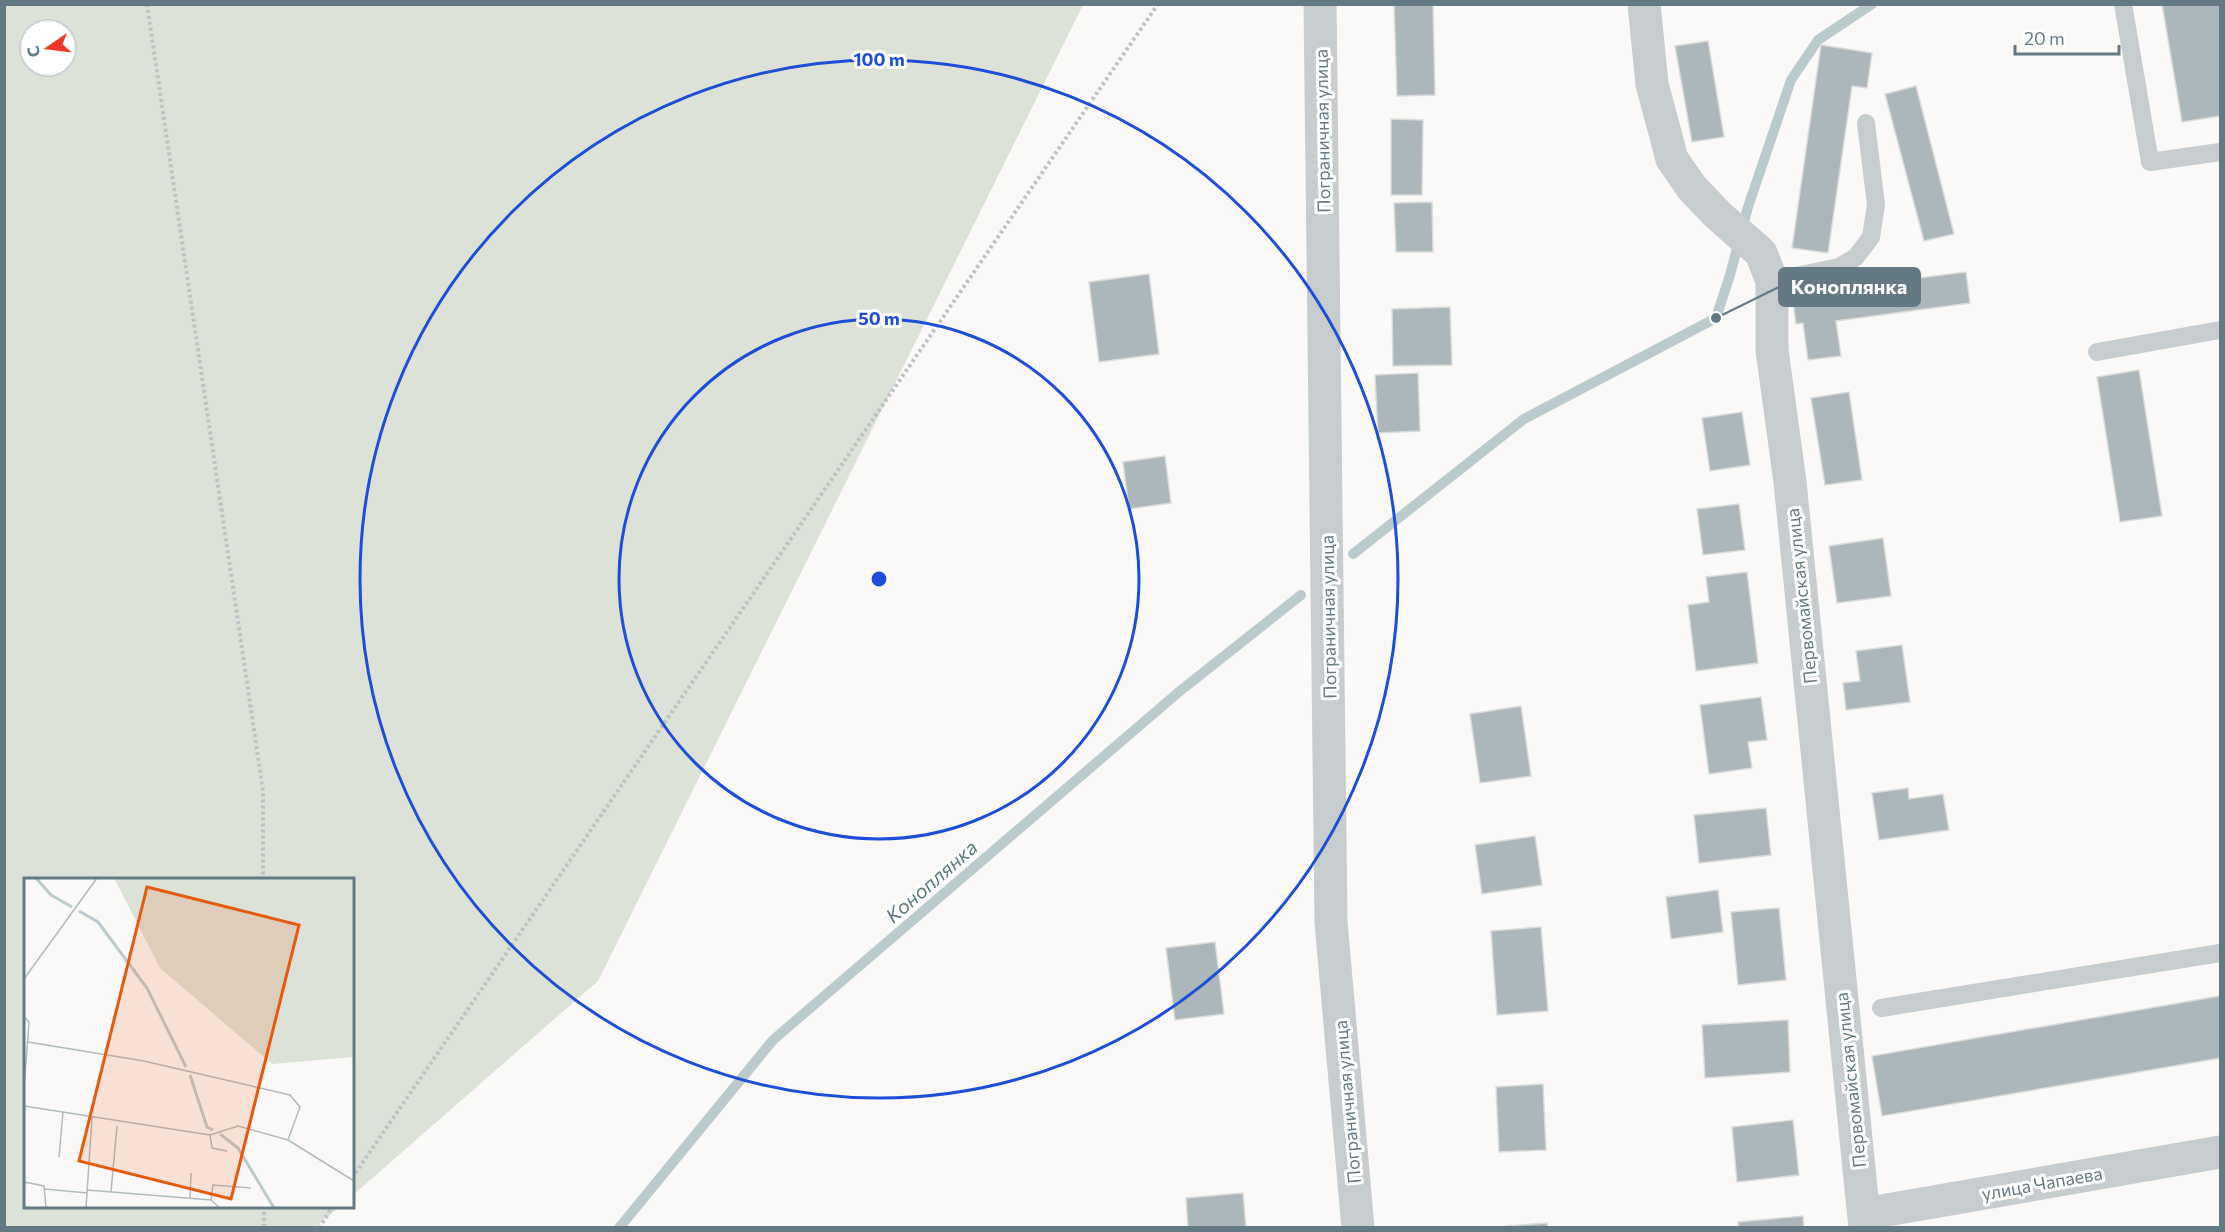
<svg xmlns="http://www.w3.org/2000/svg" width="2225" height="1232" viewBox="0 0 2225 1232" font-family="Commissioner,sans-serif">
<style>
.green{fill:#dce2d8;fill-rule:evenodd}
.lines{fill:none;stroke-linecap:round;stroke-linejoin:round}
.stream{stroke:#bbcbcd;stroke-width:10}
.building{fill:#abb7bb;stroke:#dbdbd9;stroke-width:1.5}
.path{stroke:#bec2c4;stroke-width:4;stroke-dasharray:3 3;stroke-linecap:butt}
.service{stroke:#c7cccf;stroke-width:18}
.minor{stroke:#c7cccf;stroke-width:33}
.ring{fill:none;stroke:#1d4ed8;stroke-width:3}
.labels{text-anchor:middle;dominant-baseline:central;stroke-width:6;stroke-linejoin:round;paint-order:stroke}
.street-label{font-size:18px;fill:#637a84;stroke:#fff}
.water-label{font-size:20px;font-style:italic;fill:#5e797e;stroke:#fff}
.inset-river{fill:none;stroke:#bbcbcd;stroke-width:3}
.inset-road{fill:none;stroke:#b0bbbf;stroke-width:1.5}
.view{fill:#e8590c;fill-opacity:0.15;stroke:#e8590c;stroke-width:3}
.inset-edge{fill:none;stroke:#637a84;stroke-width:3}
.centre{fill:#1d4ed8;stroke:#fff;stroke-width:3}
.ring-label{font-size:18px;text-anchor:middle;font-weight:bold;fill:#1d4ed8;stroke:#fff;stroke-width:6;stroke-linejoin:round;paint-order:stroke}
.leader{fill:none;stroke:#637a84;stroke-width:2}
.callout-dot{fill:#637a84;stroke:#fff;stroke-width:2}
.callout{fill:#637a84;stroke:#637a84;stroke-width:2}
.callout-label{font-size:20px;text-anchor:middle;font-weight:bold;fill:#fff}
</style>
<rect width="100%" height="100%" fill="#faf9f7"/>
<path class="green" d="M5,4L1083,5L598,981L353,1195L352,880H26V1206L339,1207L315,1227H5ZM30,30H66V66H30Z"/>
<g class="lines">
<path class="stream" d="M1353,554L1524,419L1716,318L1730,275L1748,207L1791,80L1818,40L1872,4
M619,1228L773,1040L1180,691L1301,595"/>
</g>
<path class="building" d="M1394,4H1433L1435,95L1397,96Z
M2162,4H2220V116L2182,122Z
M1708,41L1724,137L1692,142L1675,46Z
M1821,45L1872,53L1867,88L1852,86L1828,253L1792,248Z
M1916,86L1954,234L1924,241L1885,94Z
M1391,119L1423,120L1422,195H1391Z
M1432,202L1433,252H1396L1394,203Z
M1966,272L1970,303L1836,321L1841,356L1808,360L1803,323L1796,324L1792,294Z
M1149,274L1159,354L1099,362L1089,282Z
M1450,307L1452,365L1393,366L1392,309Z
M2139,370L2162,516L2120,522L2097,377Z
M1418,373L1420,431L1378,433L1375,375Z
M1849,392L1862,480L1825,485L1811,398Z
M1742,412L1750,465L1710,471L1702,418Z
M1165,456L1171,503L1129,509L1123,462Z
M1739,504L1745,550L1703,555L1697,509Z
M1883,538L1891,596L1837,603L1829,546Z
M1747,572L1758,663L1696,671L1688,605L1709,602L1706,577Z
M1902,645L1910,702L1846,710L1843,683L1860,681L1856,651Z
M1761,697L1767,740L1748,742L1752,768L1709,774L1700,705Z
M1521,706L1531,776L1480,783L1470,714Z
M1908,788L1909,799L1943,794L1949,830L1879,840L1872,793Z
M1766,808L1771,855L1699,863L1694,815Z
M1535,836L1542,885L1482,894L1475,845Z
M1718,890L1723,932L1671,939L1666,897Z
M1779,908L1786,980L1738,985L1731,912Z
M1541,927L1548,1011L1497,1015L1491,931Z
M1215,942L1224,1014L1175,1020L1166,948Z
M2220,996V1058L1882,1116L1872,1056Z
M1788,1020L1790,1072L1705,1078L1702,1025Z
M1543,1084L1546,1150L1499,1152L1496,1087Z
M1793,1120L1799,1175L1737,1182L1732,1127Z
M1243,1193L1246,1228H1188L1186,1198Z
M1803,1216L1804,1228H1739L1738,1222Z
M1547,1223L1548,1228H1507V1226Z"/>
<g class="lines">
<path class="path" d="M147,4L263,791V880
M352,1178L1158,4
M264,1206V1228
M319,1228L333,1206"/>
<path class="service" d="M2123,4L2150,162L2220,152
M1772,281L1839,267L1856,257L1871,237L1876,205L1866,123
M2097,352L2220,330
M1881,1008L2220,953"/>
<path class="minor" d="M1320,4L1331,922L1358,1228
M1644,4L1652,84L1672,159L1692,188L1718,215L1761,253L1772,281V350L1790,482L1865,1228
M1864,1214L2220,1152"/>
</g>
<g class="ring">
<circle cx="879" cy="579" r="260"/>
<circle cx="879" cy="579" r="519"/>
</g>
<g class="labels">
<g class="street-label">
<text transform="translate(1322 131) rotate(-91)">Пограничная улица</text>
<text transform="translate(1801 596) rotate(-96)">Первомайская улица</text>
<text transform="translate(1328 617) rotate(-91)">Пограничная улица</text>
<text transform="translate(1850 1080) rotate(-96)">Первомайская улица</text>
<text transform="translate(1347 1102) rotate(-95)">Пограничная улица</text>
<text transform="translate(2042 1183) rotate(-10)">улица Чапаева</text>
</g>
<g class="water-label">
<text transform="translate(931 881) rotate(-41)">Коноплянка</text>
</g>
</g>
<g transform="translate(24 878)">
<rect width="330" height="330" fill="#faf9f7"/>
<path d="M90,0H330V179L248,186L136,90Z" fill="#dce2d8"/>
<path class="inset-river" d="M12,0L27,17L48,29M55,33L74,44L123,110L162,189M166,197L183,249L189,252M196,256L214,270L250,330"/>
<path class="inset-road" d="M0,101L73,0M0,139L5,144L0,211M4,164L120,183L266,217L276,229L264,262M0,228L186,257L214,248L264,262M186,257L188,270L203,273M264,262L330,303M35,279L39,234M0,304L20,308L22,330M21,311L63,315M63,312L187,322M87,314L93,248M166,320L167,295M62,330L68,239M196,330L187,322L189,307L227,310"/>
<path class="view" d="M123,9L275,47L207,321L55,283Z"/>
<rect width="330" height="330" class="inset-edge"/>
</g>
<circle cx="879" cy="579" r="9" class="centre"/>
<g class="ring-label">
<text x="879" y="66">100 m</text>
<text x="879" y="325">50 m</text>
</g>
<path class="leader" d="M1716 318L1779 287"/>
<circle class="callout-dot" cx="1716" cy="318" r="6"/>
<rect class="callout" x="1779" y="268" width="141" height="38" rx="6"/>
<g class="callout-label">
<text x="1849" y="294">Коноплянка</text>
</g>
<rect width="2225" height="1232" fill="none" stroke="#637a84" stroke-width="12"/>
<g transform="translate(48 48) rotate(256)"><circle r="28" fill="#ffffff" stroke="#c1cace" stroke-width="1.5"/>
<path d="M0-4.5L10 22L0 15L-10 22Z" fill="#ee3722"/>
<text y="-9" font-size="16" font-weight="bold" text-anchor="middle" fill="#637a84">С</text>
</g>
<path d="M2015 45v9h104v-9" fill="none" stroke="#637a84" stroke-width="3"/>
<text x="2024" y="45" font-size="18" fill="#637a84" stroke="#ffffff" stroke-width="4.5" paint-order="stroke">20 m</text>
</svg>
